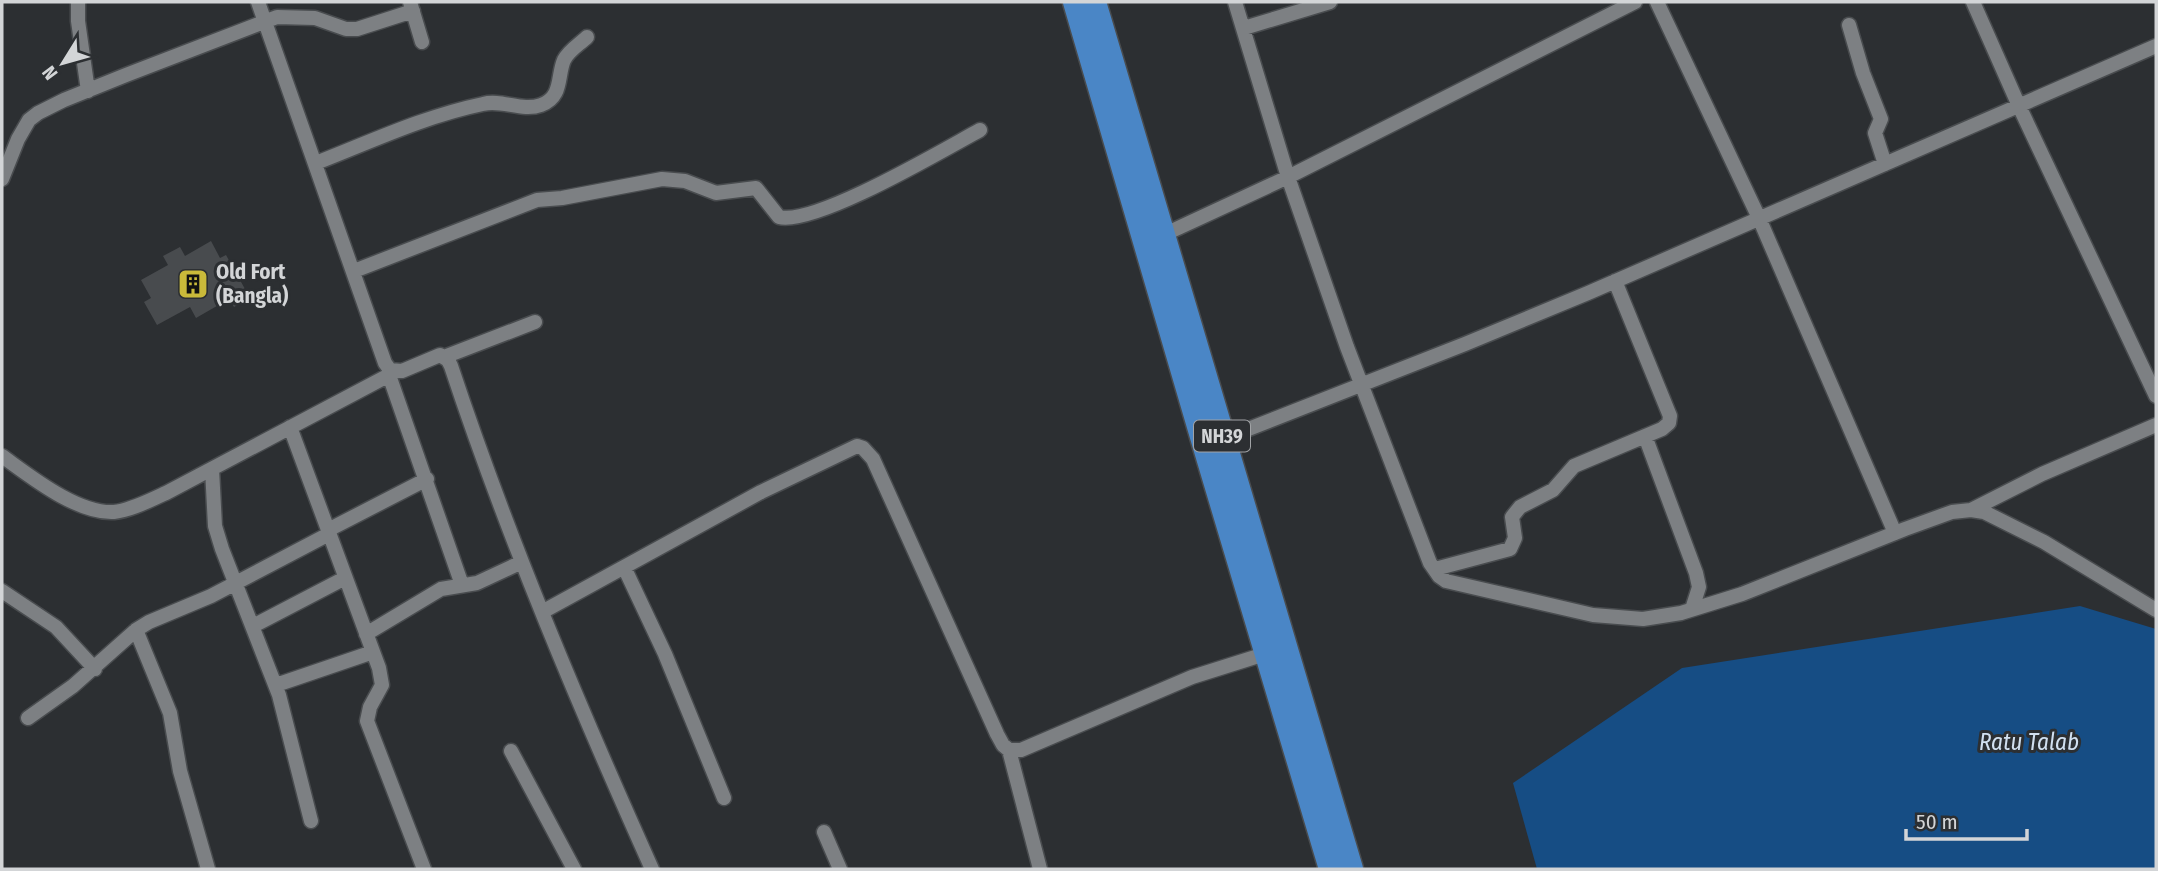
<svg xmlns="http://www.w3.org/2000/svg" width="2158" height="871" viewBox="0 0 2158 871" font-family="'Fira Sans Condensed',sans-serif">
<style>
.water{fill:#164d84}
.building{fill:#484b4e}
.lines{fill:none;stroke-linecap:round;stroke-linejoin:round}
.minor-casing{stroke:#494c4f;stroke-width:17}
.trunk-casing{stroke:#494c4f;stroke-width:27}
.minor{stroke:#7d8083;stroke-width:14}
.trunk{stroke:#4a86c6;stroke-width:24}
.labels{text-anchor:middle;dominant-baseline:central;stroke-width:6;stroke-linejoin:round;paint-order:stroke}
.shield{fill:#2c2f32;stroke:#a1a3a6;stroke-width:2}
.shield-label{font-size:19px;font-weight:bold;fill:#d3d5d7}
.poi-label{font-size:21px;font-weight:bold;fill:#d3d5d7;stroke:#2c2f32;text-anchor:start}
.water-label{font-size:23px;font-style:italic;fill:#d1e0f0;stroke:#2c2f32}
</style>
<rect width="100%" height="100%" fill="#2c2f32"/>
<path class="water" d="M2080,606L2156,629V869H1537L1513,783L1682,668Z"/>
<path class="building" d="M211,241L220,258L226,255L250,298L234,307L229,299L196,318L190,307L157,325L144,302L151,298L141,280L168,265L163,256L180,247L185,256Z"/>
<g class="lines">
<g class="minor-casing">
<path id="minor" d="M78,2V21L88,91
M258,2L385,363L390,370L402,371L440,355L448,360L451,366C508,538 578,704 652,869
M410,2L422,42
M1235,2L1288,177L1347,347L1430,563L1439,576L1446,581L1593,615L1643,619L1681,613L1742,594L1905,529L1952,512L1971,510L1984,512L2044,542L2156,610
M1657,2L1759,218L1895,533
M1973,2L2019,106L2156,396
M1849,25L1863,73L1881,119L1875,133L1885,164
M1244,28L1330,2
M316,163C370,142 425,116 483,104C502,99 522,112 541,105C563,97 557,76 564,60C569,50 580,44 587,37
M2,179L18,139L29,120L38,113L64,100L126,75L277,17L315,18L346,29H357L413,11
M1163,235L1288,177L1635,2
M354,271L537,200L562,198L662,179L685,181L716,193L756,188L779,217C815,226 943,150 980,130
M444,357L535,322
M389,375L462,585
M290,427L379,668L382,685L370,707L367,721L424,869
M1645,436L1696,573L1699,587L1692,609
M1223,439L1465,344L1588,293L2156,46
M2,456C30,476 77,514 114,512C132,510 150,500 166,493L395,372
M212,469L215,526L222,549L279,695L311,821
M1971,510L2042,474L2156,425
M328,530L427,479
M624,567L665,654L724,798
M1435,569L1510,549L1515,538L1512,517L1520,507L1553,490L1574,466L1662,429L1669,423L1670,416L1615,281
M2,591L56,627L95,669
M542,612L761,492L857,446L863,448L873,459L997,734L1003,745L1009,750H1021L1192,677L1268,653
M253,626L345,578
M136,630L170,713L180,771L208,869
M366,634L441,589L477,583L522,562
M276,685L373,652
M28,718L73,686L136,630L149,622L211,596L329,534
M1009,750L1040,869
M511,751L574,869
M824,832L840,869"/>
</g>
<g class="trunk-casing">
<path id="trunk" d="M1075,2L1205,447L1331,869
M1094,2L1351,869"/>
</g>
<use href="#minor" class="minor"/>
<use href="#trunk" class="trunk"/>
</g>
<defs>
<g id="building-square" transform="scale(1.575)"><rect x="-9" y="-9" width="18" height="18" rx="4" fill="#caba3a" stroke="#2c2f32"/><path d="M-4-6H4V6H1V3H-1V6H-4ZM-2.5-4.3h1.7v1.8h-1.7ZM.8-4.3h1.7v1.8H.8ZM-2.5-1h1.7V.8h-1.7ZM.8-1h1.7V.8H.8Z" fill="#111"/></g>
</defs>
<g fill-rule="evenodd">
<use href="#building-square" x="193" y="284"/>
</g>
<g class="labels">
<rect class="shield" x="1194" y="420.5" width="56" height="31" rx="5"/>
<g class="shield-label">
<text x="1222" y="436">NH39</text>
</g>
<g class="poi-label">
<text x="216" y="272">Old Fort<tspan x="216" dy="24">(Bangla)</tspan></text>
</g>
<g class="water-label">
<text x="2029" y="742">Ratu Talab</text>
</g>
</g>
<rect width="2158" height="871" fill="none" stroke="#d3d5d7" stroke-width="7"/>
<g transform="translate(63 63) rotate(233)" stroke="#2c2f32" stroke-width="5" paint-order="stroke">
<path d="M0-5L12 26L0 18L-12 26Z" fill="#d3d5d7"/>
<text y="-10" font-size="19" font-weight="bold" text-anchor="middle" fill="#d3d5d7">N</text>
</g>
<path d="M1906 829v10h121v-10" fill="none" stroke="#d3d5d7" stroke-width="3.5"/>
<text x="1916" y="829" font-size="21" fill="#d3d5d7" stroke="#2c2f32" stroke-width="5" paint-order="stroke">50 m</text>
</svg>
